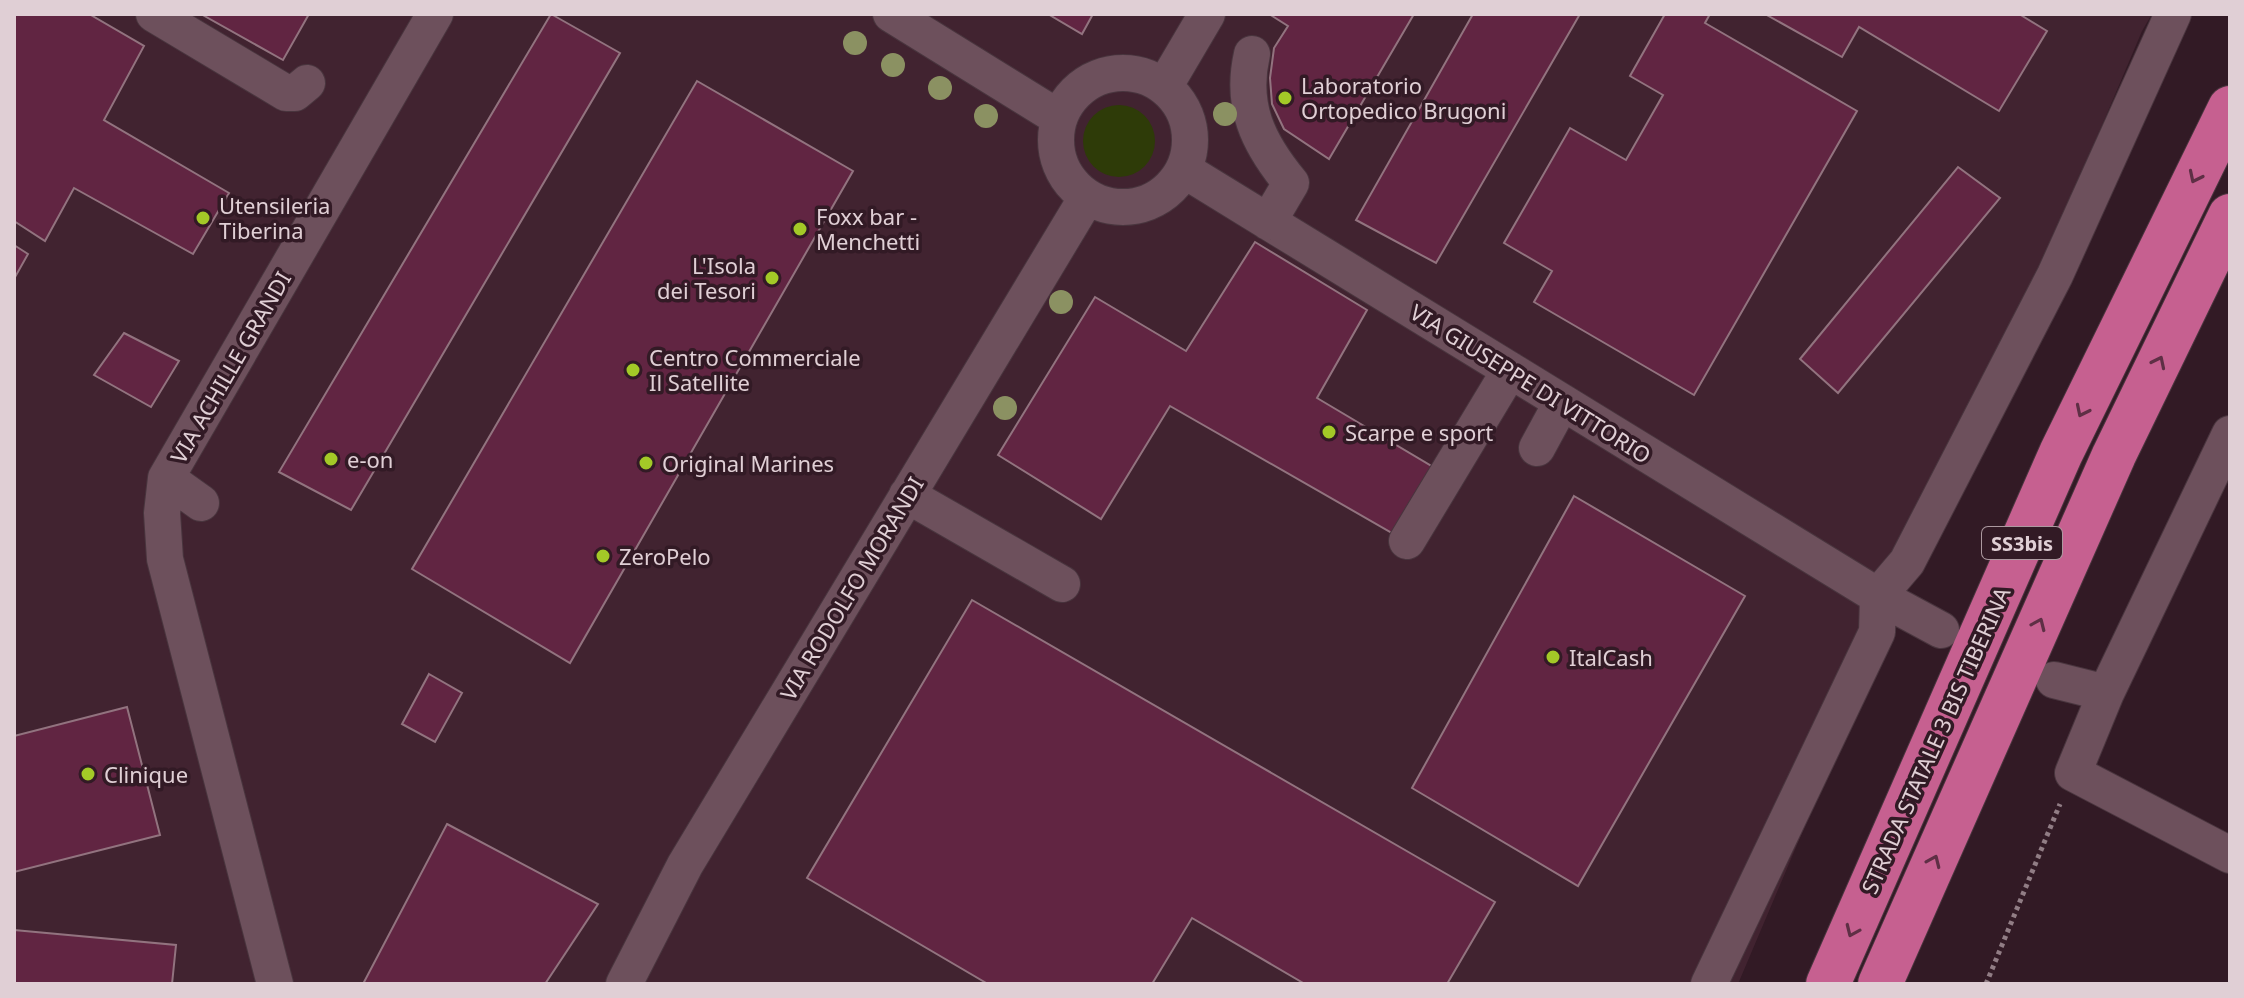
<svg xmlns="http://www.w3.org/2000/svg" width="2244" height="998" viewBox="0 0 2244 998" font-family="'Noto Sans',sans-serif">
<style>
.built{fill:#412330}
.green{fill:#2e3b08}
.building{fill:#612542;stroke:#92737f;stroke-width:2}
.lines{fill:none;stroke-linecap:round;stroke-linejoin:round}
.minor-casing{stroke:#49353e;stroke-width:38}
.highway-casing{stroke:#49353e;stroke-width:46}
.path{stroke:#917d85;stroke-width:5;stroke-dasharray:4 4;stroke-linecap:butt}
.minor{stroke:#6d505c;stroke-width:36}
.highway{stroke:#c66090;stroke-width:44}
.tree{fill:#8b9162}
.oneway{stroke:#5e2f45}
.poi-dot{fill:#a3c927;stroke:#321a25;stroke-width:3}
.labels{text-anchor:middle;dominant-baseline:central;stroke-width:7;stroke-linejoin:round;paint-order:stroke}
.shield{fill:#321a25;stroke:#ac99a0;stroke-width:2}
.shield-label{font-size:20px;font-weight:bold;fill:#e0cfd5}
.poi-label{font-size:22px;fill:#e0cfd5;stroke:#321a25;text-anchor:start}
.street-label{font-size:22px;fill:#e0cfd5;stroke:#321a25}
</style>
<rect width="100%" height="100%" fill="#321a25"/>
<path class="built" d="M14,14H2152L2142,31L1738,984H14Z"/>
<path class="green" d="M1083 141a36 36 0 1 1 72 0a36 36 0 1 1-72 0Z"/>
<path class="building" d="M14,14H89L144,46L104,120L229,193L193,254L74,188L45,241L14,221Z
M201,14H309L283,60Z
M551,14L620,53L351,510L279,472Z
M1048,14H1093L1082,34Z
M1269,14H1414L1329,159L1284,129L1272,104L1270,78L1274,48L1288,26Z
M1473,14H1580L1436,263L1356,220Z
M1665,14H1710L1705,23L1857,111L1694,395L1534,302L1552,271L1504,243L1570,128L1626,160L1663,95L1630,76Z
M1765,14H2019L2047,31L1999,111L1859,27L1842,57Z
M697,81L853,171L570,663L412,569Z
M1958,167L2000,198L1838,393L1800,359Z
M1255,242L1367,310L1317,398L1433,467L1399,537L1170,406L1101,519L998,455L1095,297L1186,351Z
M14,245L28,254L14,279Z
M124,333L179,361L151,407L94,375Z
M1574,496L1745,596L1578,886L1412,788Z
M972,600L1495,902L1447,984H1305L1192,918L1152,984H988L807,878Z
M429,674L462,693L435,742L402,724Z
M127,707L160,835L14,872V736Z
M447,824L598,904L545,984H363Z
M14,930L176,945L172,984H14Z"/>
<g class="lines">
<g class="minor-casing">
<path id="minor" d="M154,14L286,93H295L307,83
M891,14L1059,118
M1252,54C1240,106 1258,143 1291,183L1268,222
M1056 140a67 67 0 1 1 134 0a67 67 0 1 1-134 0Z
M1164,87L1207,14
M1184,170L1878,596L1941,630
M1537,448L1562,402
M166,478L201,503
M907,495L1062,584
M1407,541L1510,370
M2054,680L2106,693L2230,434
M2106,693L2073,773L2230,855
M275,984L165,559L162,513L166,478L435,14
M624,984L685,865L1087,197
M1709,984L1877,632L1878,596L1907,562L2055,275L2173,14"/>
</g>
<g class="highway-casing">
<path id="highway" d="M1828,984L2061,453L2230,108
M1880,984L2114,455L2230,216"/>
</g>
<path class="path" d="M1986,984L2060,804"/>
<use href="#minor" class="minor"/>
<use href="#highway" class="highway"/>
</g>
<g class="tree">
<circle cx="855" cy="43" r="12"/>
<circle cx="893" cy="65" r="12"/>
<circle cx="940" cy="88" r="12"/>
<circle cx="1225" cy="114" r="12"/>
<circle cx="986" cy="116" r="12"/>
<circle cx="1061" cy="302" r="12"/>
<circle cx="1005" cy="408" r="12"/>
</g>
<defs><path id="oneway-chevron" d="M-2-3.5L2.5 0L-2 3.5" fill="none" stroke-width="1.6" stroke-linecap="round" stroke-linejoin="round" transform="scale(2)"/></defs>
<g class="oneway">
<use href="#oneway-chevron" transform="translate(2195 177) rotate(116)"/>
<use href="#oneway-chevron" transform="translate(2159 362) rotate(-64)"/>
<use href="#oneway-chevron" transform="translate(2082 411) rotate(116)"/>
<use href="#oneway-chevron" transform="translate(2039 624) rotate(-66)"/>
<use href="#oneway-chevron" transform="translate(1934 861) rotate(-66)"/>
<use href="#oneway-chevron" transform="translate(1852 931) rotate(114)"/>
</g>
<g class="poi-dot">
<circle cx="1285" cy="98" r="8"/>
<circle cx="203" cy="218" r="8"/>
<circle cx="800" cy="229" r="8"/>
<circle cx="772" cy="278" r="8"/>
<circle cx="633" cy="370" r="8"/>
<circle cx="1329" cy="432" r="8"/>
<circle cx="331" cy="459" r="8"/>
<circle cx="646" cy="463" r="8"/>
<circle cx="603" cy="556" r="8"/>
<circle cx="1553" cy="657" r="8"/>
<circle cx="88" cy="774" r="8"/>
</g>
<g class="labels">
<rect class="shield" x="1982" y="527" width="80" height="32" rx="6"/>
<g class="shield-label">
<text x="2022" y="543">SS3bis</text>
</g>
<g class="poi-label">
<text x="1301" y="85">Laboratorio<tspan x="1301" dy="25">Ortopedico Brugoni</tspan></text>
<text x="219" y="205">Utensileria<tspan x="219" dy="25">Tiberina</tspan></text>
<text x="816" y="216">Foxx bar -<tspan x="816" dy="25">Menchetti</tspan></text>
<text x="756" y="265" text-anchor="end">L'Isola<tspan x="756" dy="25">dei Tesori</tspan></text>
<text x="649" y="357">Centro Commerciale<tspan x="649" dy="25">Il Satellite</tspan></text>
<text x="1345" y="432">Scarpe e sport</text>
<text x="347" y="459">e-on</text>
<text x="662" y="463">Original Marines</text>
<text x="619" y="556">ZeroPelo</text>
<text x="1569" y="657">ItalCash</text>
<text x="104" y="774">Clinique</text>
</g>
<g class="street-label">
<text transform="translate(230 367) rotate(-60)">VIA ACHILLE GRANDI</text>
<text transform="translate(1531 383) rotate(32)">VIA GIUSEPPE DI VITTORIO</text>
<text transform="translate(851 588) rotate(-59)">VIA RODOLFO MORANDI</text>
<text transform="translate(1935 740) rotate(-66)">STRADA STATALE 3 BIS TIBERINA</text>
</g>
</g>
<rect width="2244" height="998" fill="none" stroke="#e0cfd5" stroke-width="32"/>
</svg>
